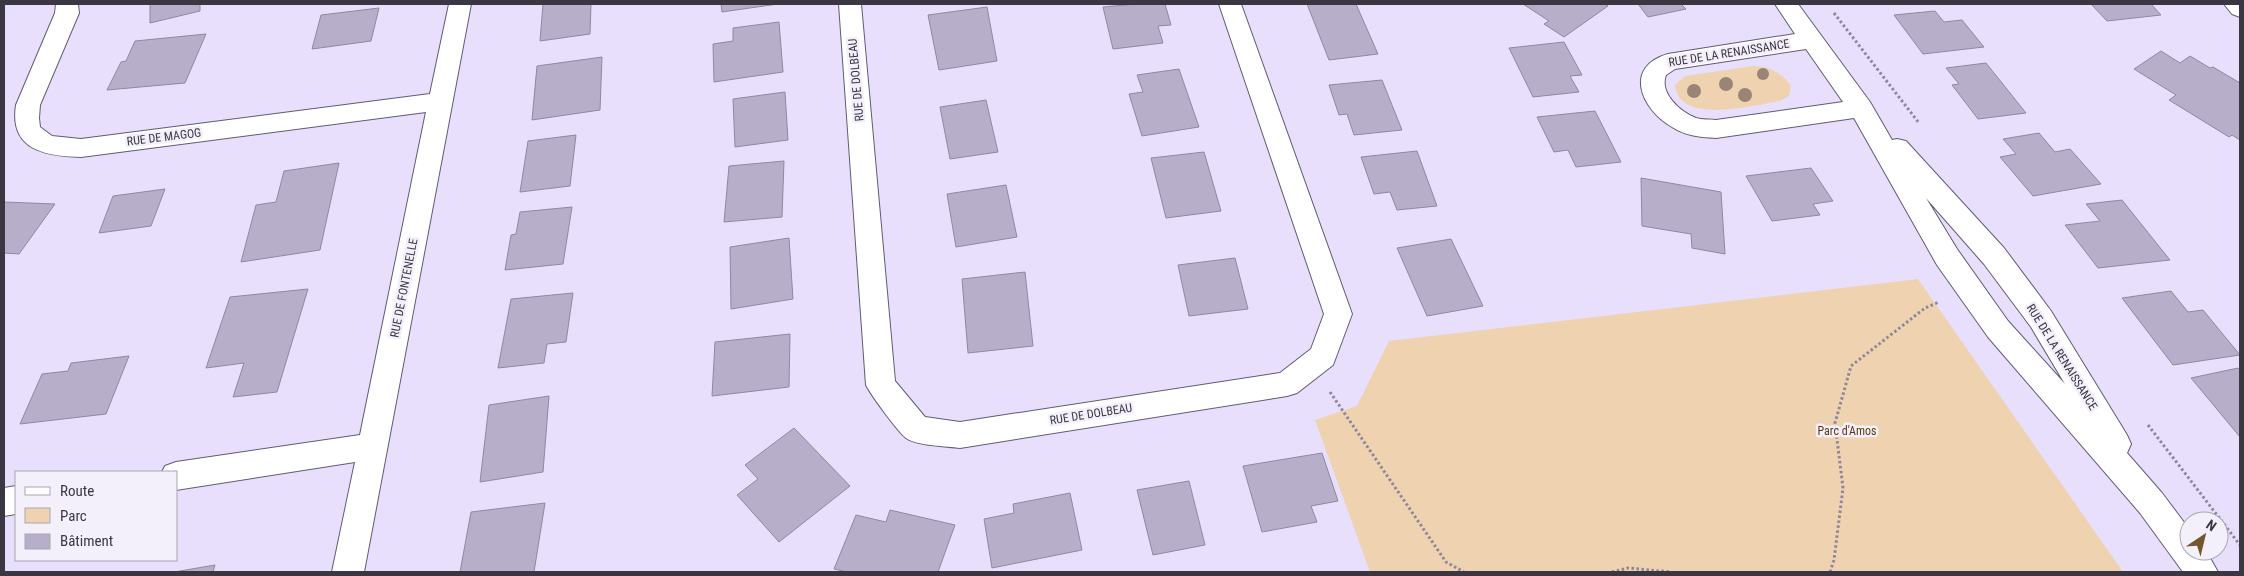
<svg xmlns="http://www.w3.org/2000/svg" width="2244" height="576" viewBox="0 0 2244 576" font-family="'Roboto Condensed',sans-serif">
<style>
.green{fill:#efd2af}
.building{fill:#b7aeca;stroke:#9088a3}
.lines{fill:none;stroke-linecap:round;stroke-linejoin:round}
.minor-casing{stroke:#625a73;stroke-width:2}
.path{stroke:#8d879b;stroke-width:3;stroke-dasharray:2.5 2.5;stroke-linecap:butt}
.minor{fill:#fff;fill-rule:evenodd}
.tree{fill:#9a8477}
.labels{text-anchor:middle;dominant-baseline:central;stroke-width:5;stroke-linejoin:round;paint-order:stroke}
.street-label{font-size:12px;fill:#3a3642;stroke:#f3f0fc}
.park-label{font-size:12px;fill:#5a3a0a;stroke:#f3f0fc}
</style>
<rect width="100%" height="100%" fill="#e8dffc"/>
<path class="green" d="M1753,66C1768,66 1783,73 1791,86L1789,96L1780,101C1754,105 1679,126 1675,85L1685,76Z
M1918,279L2123,572H1370L1315,420L1357,406L1389,341Z"/>
<path class="building" d="M150,4H200V11L150,23Z
M543,4H591L590,34L540,41Z
M721,4H778L722,12Z
M1136,4H1165L1171,25L1158,26L1163,43L1113,49L1103,7Z
M1307,4H1356L1378,54L1329,60Z
M1523,4H1604L1608,6L1564,37L1544,24L1549,21Z
M1638,4H1681L1686,9L1648,17Z
M2091,4H2151L2161,15L2107,21Z
M987,7L997,61L939,70L928,15Z
M379,8L371,41L312,49L321,15Z
M1935,11L1944,22L1962,20L1984,47L1923,54L1894,15Z
M779,22L783,72L714,82L713,44L733,41V28Z
M206,34L185,83L107,90L121,62L126,61L135,41Z
M1564,42L1582,75L1570,76L1579,92L1533,97L1509,48Z
M2161,51L2180,63L2190,56L2210,68L2213,67L2240,83V140L2232,135L2229,137L2169,100L2176,95L2134,69Z
M602,57L600,110L532,120L537,66Z
M1986,63L2026,113L1978,119L1952,85L1959,84L1946,68Z
M1179,69L1199,127L1142,136L1129,94L1143,92L1137,75Z
M1382,80L1402,130L1354,135L1347,114L1339,115L1329,85Z
M785,92L788,140L735,147L733,99Z
M986,100L998,152L950,159L940,107Z
M1595,111L1621,162L1576,167L1568,150L1554,152L1537,117Z
M2039,133L2055,152L2070,149L2101,184L2033,196L2000,157L2016,154L2003,139Z
M576,135L570,186L520,192L528,141Z
M1417,151L1437,206L1397,210L1390,192L1374,194L1361,157Z
M1204,152L1221,211L1166,218L1151,158Z
M784,161L782,217L724,222L729,166Z
M339,163L320,250L241,262L256,205L276,202L284,171Z
M1811,168L1833,201L1813,204L1820,215L1772,221L1746,176Z
M1641,178L1721,192L1725,254L1692,248L1691,234L1642,226Z
M1006,185L1017,237L956,247L947,194Z
M165,189L151,226L99,233L113,196Z
M2122,200L2170,260L2098,268L2065,225L2100,221L2086,204Z
M4,202L55,204L19,254L4,253Z
M572,207L563,264L505,270L511,235L516,234L520,212Z
M789,238L793,299L731,309L730,247Z
M1451,239L1483,306L1427,316L1397,248Z
M1235,258L1248,309L1189,316L1178,265Z
M1025,272L1033,346L968,353L962,279Z
M308,289L277,392L233,397L244,363L206,368L230,297Z
M2171,291L2188,312L2203,310L2240,355L2173,365L2122,298Z
M573,293L566,342L547,344L544,363L498,368L511,299Z
M790,334L789,387L712,396L715,342Z
M129,356L106,414L20,424L42,374L68,371L71,363Z
M2238,368L2240,370V437L2191,378Z
M549,396L543,472L480,482L489,405Z
M794,428L850,486L779,542L737,495L758,479L745,465Z
M1322,453L1338,501L1311,506L1317,522L1262,532L1243,466Z
M1189,481L1205,545L1153,555L1137,490Z
M1070,493L1082,550L992,568L984,519L1014,513L1013,504Z
M545,503L534,572H460L471,512Z
M890,510L955,525L938,572H847L834,569L856,515L886,522Z
M215,565L213,572H174Z"/>
<g class="lines">
<g class="minor-casing">
<path id="minor" d="M56,4H78L79,13L40,105L39,118L40,127L52,136L81,139L430,94L449,4H471L364,572H332L355,462L176,490V472H162L165,466L176,462L360,435L426,112L81,157C45,156 9,150 16,105L55,13Z
M839,4H861L895,381L925,417L960,422L1280,373L1311,349L1324,314L1219,4H1241L1352,314L1333,365L1297,393L1287,396L960,448C947,446 917,446 906,438C898,432 871,395 866,385Z
M1775,4H1798L1870,102L1892,140L1897,139L1906,141L2004,248L2051,311L2127,435L2131,444L2127,453L2162,493L2189,529V551H2206L2218,572H2183L2140,513L1988,337L1937,265L1854,118L1716,138C1700,137 1686,136 1672,127C1641,109 1623,67 1668,54L1795,34ZM1806,49L1843,102L1716,120C1710,119 1702,120 1696,118C1680,112 1659,93 1666,75L1675,69ZM1926,198L1984,264L2031,327L2065,384L2008,321L1957,249Z
M2224,4H2240V17L2232,14Z
M16,486V514L4,516V488Z"/>
</g>
<path class="path" d="M1834,13L1919,123
M1330,392L1446,562L1464,572
M2148,425L2240,545
M1612,572L1628,568L1671,572
M1830,572L1834,560L1843,488L1835,423L1851,366L1925,308L1939,302"/>
<use href="#minor" class="minor"/>
</g>
<g class="tree">
<circle cx="1763" cy="74" r="6"/>
<circle cx="1726" cy="84" r="7"/>
<circle cx="1694" cy="91" r="7"/>
<circle cx="1745" cy="95" r="7"/>
</g>
<g class="labels">
<g class="street-label">
<text transform="translate(1729 53) rotate(-9)">RUE DE LA RENAISSANCE</text>
<text transform="translate(856 80) rotate(-95)">RUE DE DOLBEAU</text>
<text transform="translate(164 137) rotate(-7)">RUE DE MAGOG</text>
<text transform="translate(404 288) rotate(-79)">RUE DE FONTENELLE</text>
<text transform="translate(2062 357) rotate(58)">RUE DE LA RENAISSANCE</text>
<text transform="translate(1091 414) rotate(-9)">RUE DE DOLBEAU</text>
</g>
<g class="park-label">
<text x="1847" y="431">Parc d'Amos</text>
</g>
</g>
<rect width="2244" height="576" fill="none" stroke="#3a3642" stroke-width="10"/>
<rect x="15" y="471" width="162" height="90" fill="#f3f0fc" stroke="#a9a6b2"/>
<rect x="25" y="487" width="25" height="8" fill="#ffffff" stroke="#a9a6b2"/>
<text x="60" y="496" font-size="15" fill="#3a3642">Route</text>
<rect x="25" y="508" width="25" height="15" fill="#efd2af" stroke="#a9a6b2"/>
<text x="60" y="521" font-size="15" fill="#3a3642">Parc</text>
<rect x="25" y="534" width="25" height="15" fill="#b7aeca" stroke="#a9a6b2"/>
<text x="60" y="546" font-size="15" fill="#3a3642">Bâtiment</text>
<g transform="translate(2204 536) rotate(35)"><circle r="24" fill="#f3f0fc" stroke="#a9a6b2"/>
<path d="M0-4L9 19L0 12L-9 19Z" fill="#75552b"/>
<text y="-8" font-size="14" font-weight="bold" text-anchor="middle" fill="#3a3642">N</text>
</g>
</svg>
